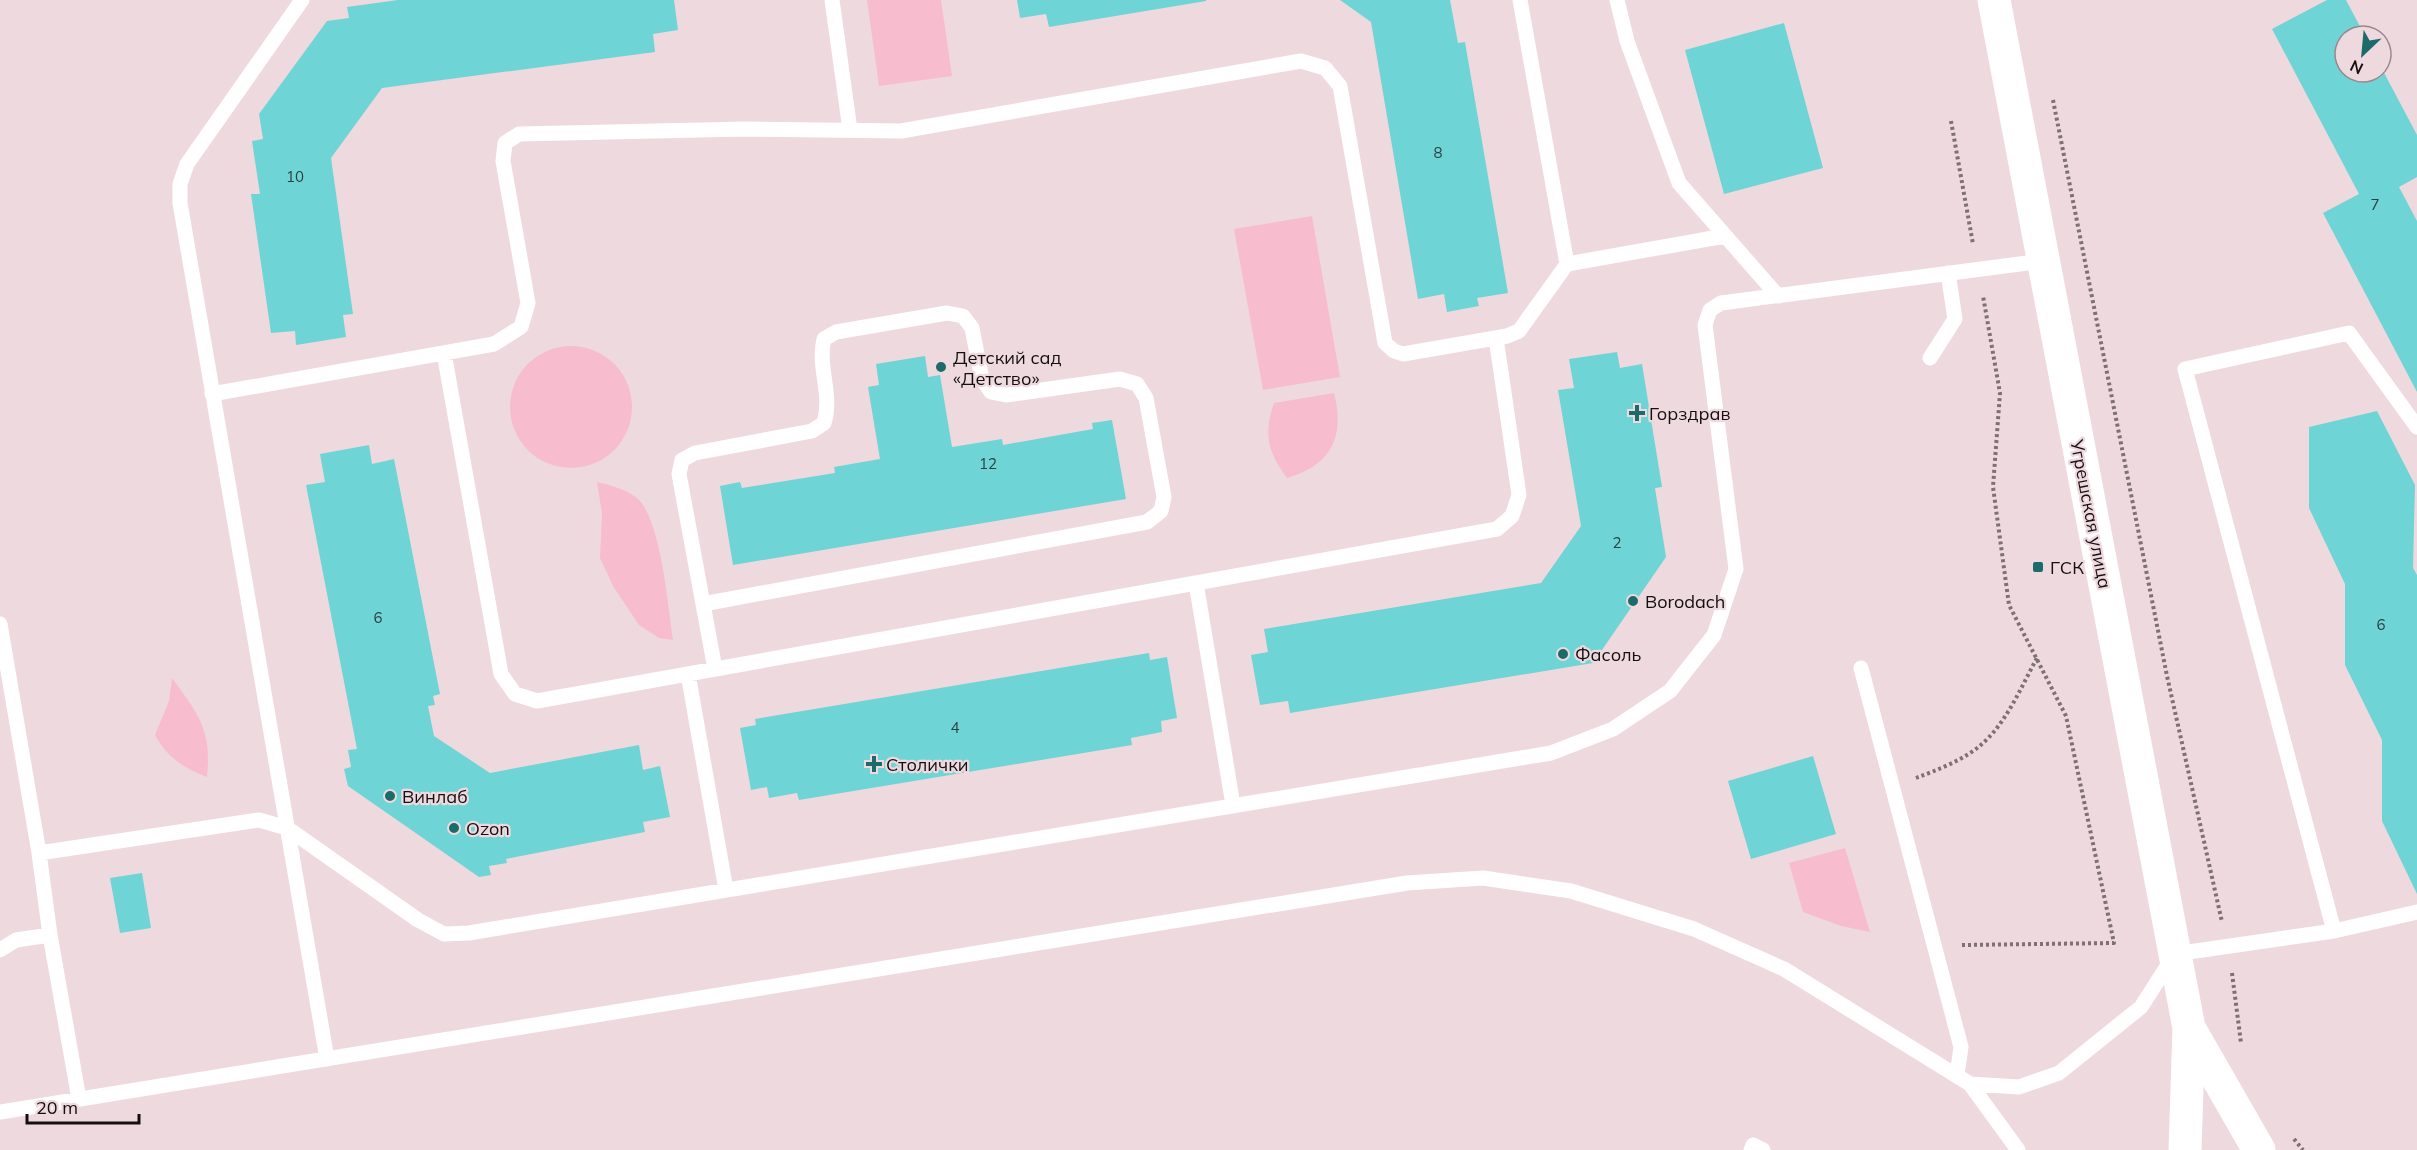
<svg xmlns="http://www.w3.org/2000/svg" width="2417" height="1150" viewBox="0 0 2417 1150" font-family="Mulish,sans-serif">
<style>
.green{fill:#f7bdce}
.building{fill:#6fd4d5}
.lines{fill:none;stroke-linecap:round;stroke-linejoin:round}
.path{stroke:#7e7074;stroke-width:4;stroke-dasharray:3 3;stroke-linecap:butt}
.service{stroke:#fff;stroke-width:15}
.secondary{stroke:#fff;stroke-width:33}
.poi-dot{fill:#1d6a6b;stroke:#eed9df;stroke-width:2}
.labels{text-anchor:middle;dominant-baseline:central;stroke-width:4.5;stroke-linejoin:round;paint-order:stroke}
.number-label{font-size:15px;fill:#2c4042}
.poi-label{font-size:18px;fill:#160f11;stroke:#eed9df;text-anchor:start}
.street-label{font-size:18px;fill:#160f11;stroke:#eed9df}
</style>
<rect width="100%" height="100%" fill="#eed9df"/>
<path class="green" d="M867,0H941L952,76L879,86Z
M1312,216L1340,377L1263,390L1234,229Z
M510 407a61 61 0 1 1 122 0a61 61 0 1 1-122 0Z
M1334,393C1345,436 1332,465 1287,478C1268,452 1263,435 1274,403Z
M597,482C611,485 629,490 639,500C661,523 668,606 673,640L659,638L639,625L613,586L600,558L602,514Z
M172,678C199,715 212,730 207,777C183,768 167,757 155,735L169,701Z
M1845,848L1870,932L1841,926L1803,912L1789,863Z"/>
<path class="building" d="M398,0H674L678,30L653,34L655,52L382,88L331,158L353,314L343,315L346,337L296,345L295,331L271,333L251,194H260L252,141L263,139L259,114L327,21L349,18L347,7Z
M1017,0H1206V1L1049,27L1046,14L1020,18Z
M1340,0H1450L1458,43L1465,42L1508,293L1477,298L1479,306L1447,312L1444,294L1418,299L1371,22Z
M2327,0H2346L2365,36H2345V72H2381V67L2417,135V177L2399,187L2417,221V392L2323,213L2359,194L2272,29Z
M1784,23L1823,168L1724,194L1685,50Z
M1617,352L1620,368L1642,364L1662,487L1655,488L1666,557L1593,663L1290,713L1288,701L1260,705L1251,655L1268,652L1264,629L1541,583L1581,526L1558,390L1574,388L1569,359Z
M925,356L928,377L940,375L952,447L1002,439L1003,445L1093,429L1092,423L1112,420L1126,499L733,565L720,486L740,482L742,488L835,473L834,467L880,459L868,387L879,385L876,364Z
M2377,411L2415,485L2413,568L2417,575V894L2382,821V740L2345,665V584L2309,508V427Z
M369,445L372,464L394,459L440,694L433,696L435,705L428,706L434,736L490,773L639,745L643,770L660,766L670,817L643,822L645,832L506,859L507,863L489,866L491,875L479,877L348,786L344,769L351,767L348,750L357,749L306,485L325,482L320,454Z
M1149,653L1150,660L1167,657L1177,718L1161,721L1162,732L1131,738L1132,745L799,800L797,793L769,798L767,787L751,790L740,728L756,725L755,719Z
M1813,756L1836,834L1751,859L1728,781Z
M142,873L151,928L120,933L110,878Z"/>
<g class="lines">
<path class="path" d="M2053,100L2167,676L2222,922
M1951,121L1973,244
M1916,778C1937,770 1964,760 1982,744C2007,722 2021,687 2037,658
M1962,945L2114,943L2066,716L2009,605L1993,487L2000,393L1983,296
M2232,973L2241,1043
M2294,1139L2303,1150"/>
<path class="service" d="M302,0L187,164L180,184V203L327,1059
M832,0L850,130
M1520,0L1567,264
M1617,0L1627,41L1679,183L1778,296
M444,353L501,674L515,694L537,701L1196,583L1233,805
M1930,358L1955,319L1948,273
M212,394L494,344L521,327L528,303L503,161L505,143L519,134L745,129L901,131L1301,61L1325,68L1340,86L1385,343L1394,351L1403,354L1507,336L1519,331L1567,264L1725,236
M1196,583L1497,529L1512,516L1519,495L1496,338
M703,604L1147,522L1161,511L1164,497L1146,398L1137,384L1120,379L1006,395L991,392L982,379L972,328L963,316L947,313L836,332L824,339C817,367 833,395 824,423L812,431L695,453L682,460L679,474L715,669
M0,624L39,853
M1861,668L1961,1047L1957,1075
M688,674L726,890
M2334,931L2185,369L2349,333L2417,427
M0,950L16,940L50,935
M1970,1084L2019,1087L2059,1073L2141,1007L2175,954L2334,931L2417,912
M79,1099L50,935L39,853L259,820L287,828L418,920L444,934L469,933L1551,753L1613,729L1670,691L1714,635L1736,569L1705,325L1710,310L1721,303L2043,261
M0,1112L1407,883L1483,878L1571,891L1694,929L1784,969L1970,1084L2018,1150
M1751,1150L1753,1145L1763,1150"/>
<path class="secondary" d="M1994,0L2189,1028L2185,1150
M2189,1028L2259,1150"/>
</g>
<g class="poi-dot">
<circle cx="941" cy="367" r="6"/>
<path d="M1634 404h6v6h6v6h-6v6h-6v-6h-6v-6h6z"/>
<rect x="2032" y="561" width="12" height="12" rx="3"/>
<circle cx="1633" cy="601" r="6"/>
<circle cx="1563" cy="654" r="6"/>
<path d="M871 755h6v6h6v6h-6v6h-6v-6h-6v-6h6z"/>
<circle cx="390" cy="796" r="6"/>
<circle cx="454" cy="828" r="6"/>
</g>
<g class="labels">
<g class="number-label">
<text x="1438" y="152">8</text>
<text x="295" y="176">10</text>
<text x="2375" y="204">7</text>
<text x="988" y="463">12</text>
<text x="1617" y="542">2</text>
<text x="378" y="617">6</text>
<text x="2381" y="624">6</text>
<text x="955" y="727">4</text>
</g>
<g class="poi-label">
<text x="953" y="357">Детский сад<tspan x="953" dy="21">«Детство»</tspan></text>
<text x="1649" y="413">Горздрав</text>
<text x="2050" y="567">ГСК</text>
<text x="1645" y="601">Borodach</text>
<text x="1575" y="654">Фасоль</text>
<text x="886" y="764">Столички</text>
<text x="402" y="796">Винлаб</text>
<text x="466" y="828">Ozon</text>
</g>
<g class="street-label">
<text transform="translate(2091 514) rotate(79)">Угрешская улица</text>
</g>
</g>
<g transform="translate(2363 54) rotate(206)"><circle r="28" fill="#eed9df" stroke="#98888d" stroke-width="1.5"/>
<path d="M0-4.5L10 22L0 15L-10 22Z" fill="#1d6a6b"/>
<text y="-9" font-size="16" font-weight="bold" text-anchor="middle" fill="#160f11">N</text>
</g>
<path d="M27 1114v9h112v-9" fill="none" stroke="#160f11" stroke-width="3"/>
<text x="36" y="1114" font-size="18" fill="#160f11" stroke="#eed9df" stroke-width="4.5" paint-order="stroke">20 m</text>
</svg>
